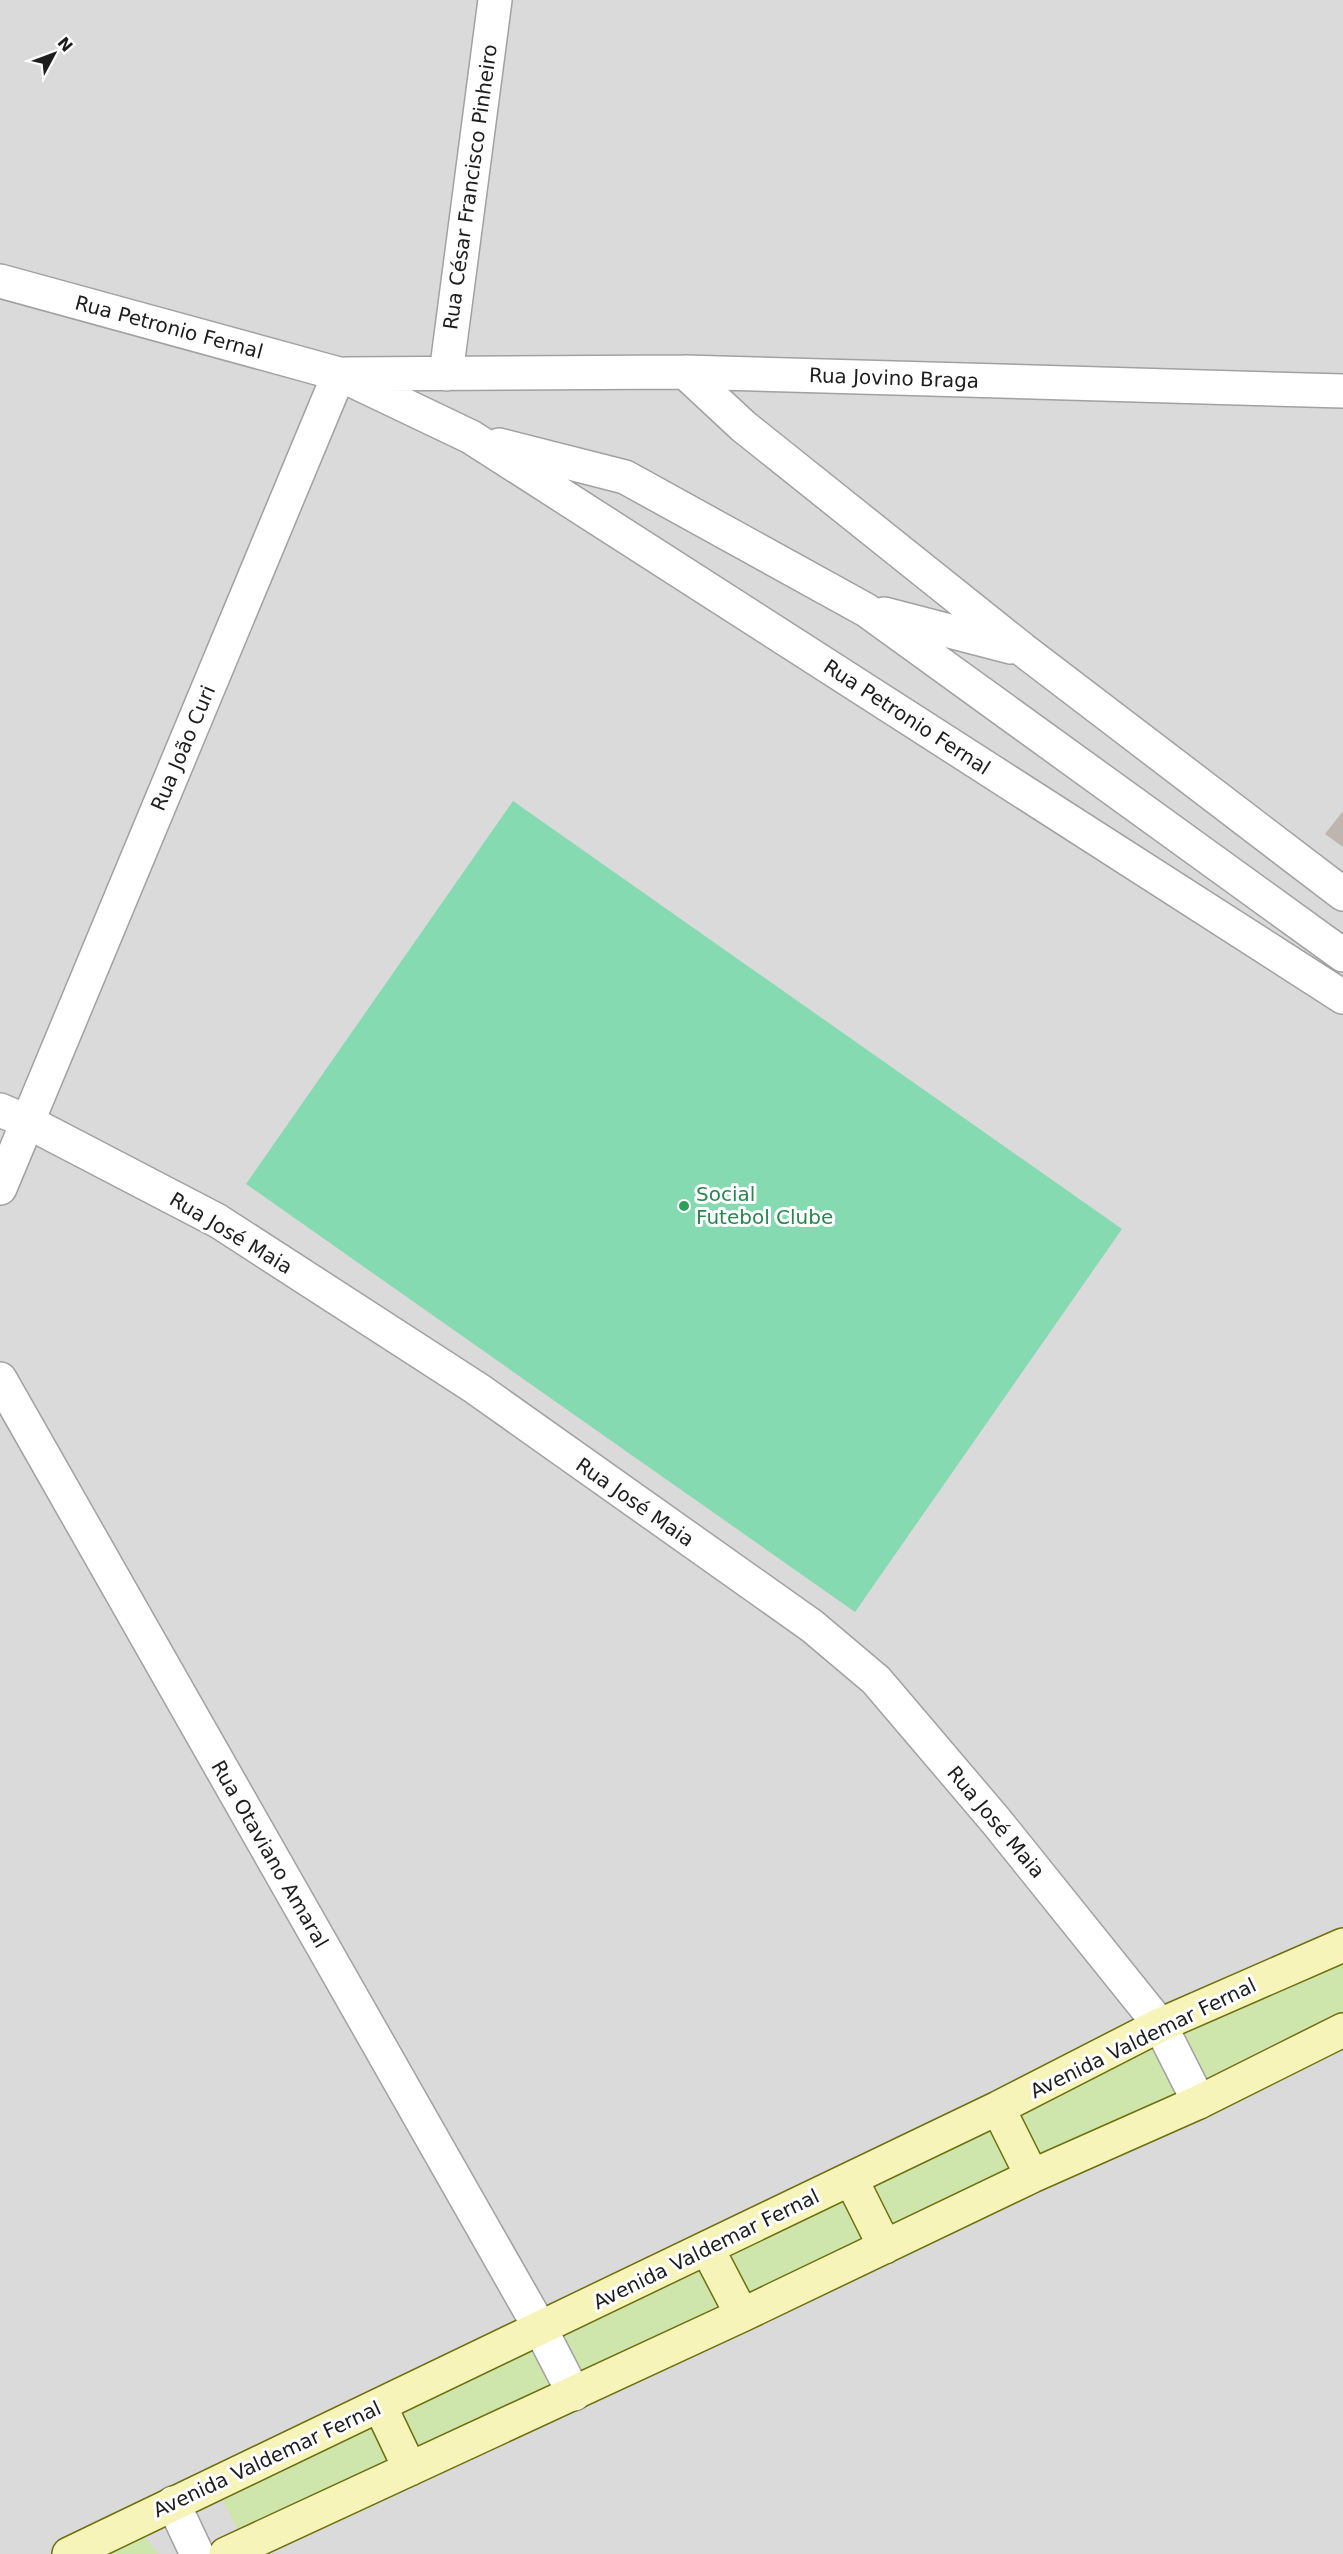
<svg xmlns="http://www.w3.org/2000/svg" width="1343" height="2554" viewBox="0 0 1343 2554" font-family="'DejaVu Sans',sans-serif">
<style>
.residential{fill:#dbdada}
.grass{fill:#cee6ac}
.pitch{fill:#85dab1}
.building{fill:#beb5b0}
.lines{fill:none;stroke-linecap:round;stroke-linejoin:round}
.street-casing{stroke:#a1a1a1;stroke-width:36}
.secondary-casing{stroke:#6d6f0a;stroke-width:36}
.street{stroke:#fff;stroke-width:33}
.secondary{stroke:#f6f4b9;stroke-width:33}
.leisure-dot{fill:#2e9e5b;stroke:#fff;stroke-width:2}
.labels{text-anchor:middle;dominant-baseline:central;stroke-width:6;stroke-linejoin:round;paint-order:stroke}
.street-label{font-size:20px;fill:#1d1d1d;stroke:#fff}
.leisure-label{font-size:20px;fill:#27864d;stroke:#fff;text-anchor:start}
</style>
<rect width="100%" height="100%" fill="#eeeae4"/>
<path class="residential" d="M0,0H1343V2554H0Z"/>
<path class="grass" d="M1343,1946V2029L1200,2101L1161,2026Z
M1158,2031L1193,2101L1032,2175L999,2109Z
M998,2110L1031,2176L885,2246L852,2179Z
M851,2180L884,2247L743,2314L709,2248Z
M707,2250L740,2316L574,2393L541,2329Z
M539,2330L572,2394L410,2468L381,2406Z
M380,2407L409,2469L252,2541L237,2529L223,2501L224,2480Z
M143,2534L158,2554H70Z"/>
<path class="pitch" d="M513,801L1122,1229L855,1612L246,1184Z"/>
<path class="building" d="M1343,811V847L1325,834Z"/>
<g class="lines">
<g class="street-casing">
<path id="street" d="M0,281L339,374L471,437L1343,997
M685,372L743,426L1022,649L1343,894
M346,374L685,372L1343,391
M446,374L495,0
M499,445L625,477L866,610L1343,955
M884,614L1011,647
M0,1110L28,1122L218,1221L476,1388L812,1626L876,1680L996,1821L1160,2025L1199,2102
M0,1188L339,374
M0,1379L540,2328L574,2394
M173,2503L197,2554"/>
</g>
<g class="secondary-casing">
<path id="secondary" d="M998,2108L1032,2176
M851,2179L885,2247
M707,2248L742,2315
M380,2406L410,2469
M69,2554L998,2108L1160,2025L1343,1945
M226,2554L742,2315L1032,2176L1199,2102L1343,2030"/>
</g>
<use href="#street" class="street"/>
<use href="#secondary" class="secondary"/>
</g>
<circle class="leisure-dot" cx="684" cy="1206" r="6"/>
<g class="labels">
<g class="street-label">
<text transform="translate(470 187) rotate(-82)">Rua César Francisco Pinheiro</text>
<text transform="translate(169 327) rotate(15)">Rua Petronio Fernal</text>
<text transform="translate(894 378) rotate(2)">Rua Jovino Braga</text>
<text transform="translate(907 717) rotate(33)">Rua Petronio Fernal</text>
<text transform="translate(183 748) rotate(-67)">Rua João Curi</text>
<text transform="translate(231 1233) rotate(31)">Rua José Maia</text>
<text transform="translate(635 1502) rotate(35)">Rua José Maia</text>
<text transform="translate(996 1822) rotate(50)">Rua José Maia</text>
<text transform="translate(270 1854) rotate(60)">Rua Otaviano Amaral</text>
<text transform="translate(1143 2038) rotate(-26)">Avenida Valdemar Fernal</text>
<text transform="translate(706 2249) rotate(-26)">Avenida Valdemar Fernal</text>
<text transform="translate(267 2459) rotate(-25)">Avenida Valdemar Fernal</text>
</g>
<g class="leisure-label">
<text x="696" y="1194">Social<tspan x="696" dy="23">Futebol Clube</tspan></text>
</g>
</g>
<g transform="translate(54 54) rotate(49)" stroke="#ffffff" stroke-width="4.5" paint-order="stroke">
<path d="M0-4.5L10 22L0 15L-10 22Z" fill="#1d1d1d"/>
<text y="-9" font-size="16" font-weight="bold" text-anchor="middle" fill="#1d1d1d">N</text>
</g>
</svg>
